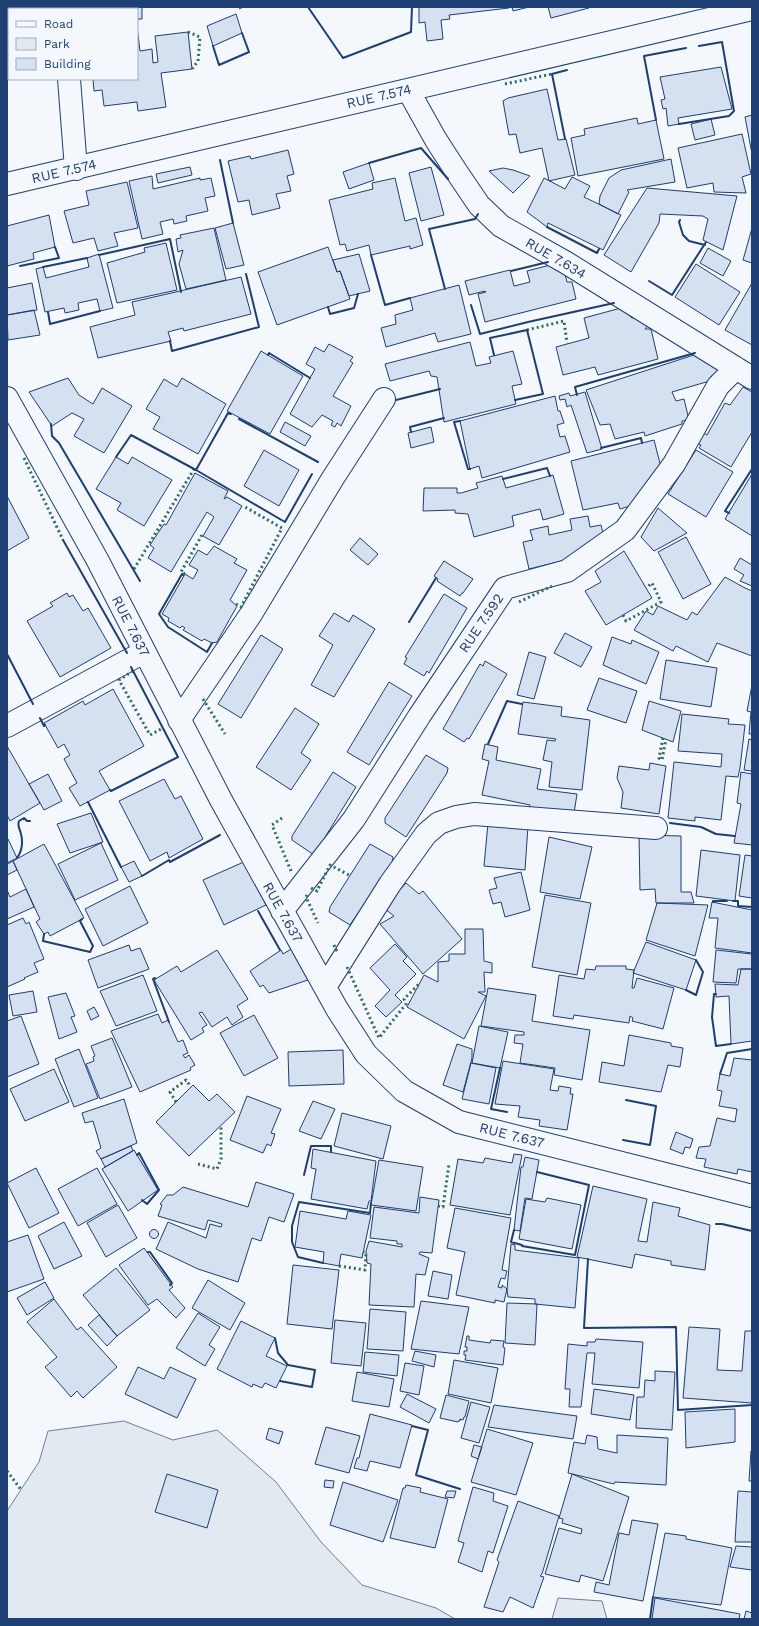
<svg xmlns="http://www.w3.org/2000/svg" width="759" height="1626" viewBox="0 0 759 1626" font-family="'Work Sans',sans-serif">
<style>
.green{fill:#e3e9f0;stroke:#687fa3}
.building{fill:#d5e0f0;stroke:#1d3f73}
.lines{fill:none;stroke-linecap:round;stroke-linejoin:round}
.minor-casing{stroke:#1d3f73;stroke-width:24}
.minor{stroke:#f4f7fb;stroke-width:22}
.hedge{stroke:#2c6c60;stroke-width:3;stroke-dasharray:2 3;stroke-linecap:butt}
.wall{stroke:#1d3f73;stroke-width:2}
.labels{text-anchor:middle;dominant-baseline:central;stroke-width:3;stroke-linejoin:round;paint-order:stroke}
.street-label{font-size:14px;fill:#1d3f73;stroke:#f4f7fb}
</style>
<rect width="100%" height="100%" fill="#f4f7fb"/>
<path class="green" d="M124,1421L173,1440L217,1430L276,1482L321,1542L362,1585L436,1608L455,1619H7V1511L39,1462L48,1431Z
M558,1598L602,1601L607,1619H552Z"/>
<path class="building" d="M92,7H142V19H137V9H92Z
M419,7H509V8L449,15L450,19L441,20L443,39L427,41L425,22L419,23Z
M512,7H529L513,11Z
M548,7H589V8L551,18Z
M236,14L242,33L213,46L207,26Z
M137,26L140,51L152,49L153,63L158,62L155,36L188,32L192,69L161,73L166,107L138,111L137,102L104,106L102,90L94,91L93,79H137Z
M721,67L732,109L678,118L679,124L668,126L666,108L663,109L661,100L665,99L660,77Z
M547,89L558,140L566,139L575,175L549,181L542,148L520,153L516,134L509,135L503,101L508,98Z
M752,115V154L745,117Z
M637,118L638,124L656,120L664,159L578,176L571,138L585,135L584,129Z
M711,119L715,135L695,140L691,124Z
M742,134L751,174L742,177L746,193L714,192L713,183L687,188L678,148Z
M288,150L294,174L287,176L291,191L276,194L280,208L252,215L249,200L238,202L228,161L250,156L251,159Z
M671,159L675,182L627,190L629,192L618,214L599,204L600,196L609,178L621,170Z
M369,163L374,180L349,189L343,172Z
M190,167L192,175L158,183L156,174Z
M431,167L444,215L421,221L409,173Z
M503,168L513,170L530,176L513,193L489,171Z
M152,176L153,189L200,178V180L211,178L215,196L205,198L208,211L186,216L187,221L174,224L173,219L160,222L163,234L142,239L129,181Z
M572,177L590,186L584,197L621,215L603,250L548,223L547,227L527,212L544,178L565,189Z
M395,178L405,221L416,218L423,245L410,249V246L371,255L369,245L347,251L345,244L340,245L329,200L373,189L372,183Z
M127,182L138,228L114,233L118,246L98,251L94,238L73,243L64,211L89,205L86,191Z
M647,188L737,196L723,250L703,240L708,219L703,216L660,214L659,223L631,272L604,255Z
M49,215L55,247L33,253L34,259L7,266V226Z
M233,223L244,265L226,269L215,228Z
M214,228L226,280L186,289L179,264L183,250L178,252L176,239L181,238L180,235Z
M752,228V263L743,260Z
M166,243L177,290L117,303L107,263L145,252L144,248Z
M328,247L337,272L340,271L350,299L277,325L258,272Z
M708,248L731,261L723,276L700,263Z
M99,254L113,308L100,311L97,299L78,303L79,310L65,313L64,308L45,312L36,269L43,267L46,278L89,267L87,258Z
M359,254L370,291L349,296L340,271L337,272L333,260Z
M562,262L567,282H572L576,299L485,322L478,294L486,292L485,291L469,295L465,281L510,270L514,286L530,282L527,271Z
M696,264L740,292L719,325L675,297Z
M241,277L251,314L184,331L183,328L168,332L171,341L98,358L90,327L135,315L132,302Z
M32,283L37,310L7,315V288Z
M752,283V345L725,330Z
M459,285L471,334L438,342L435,333L386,347L381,328L396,324L395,315L413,310L410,298Z
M621,308L632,318L637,317L649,324L645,329H651L658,359L598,375L595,367L563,375L556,347L589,338L584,318Z
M34,310L40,335L8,340L7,315Z
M470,342L476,366L491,363L489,357L513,351L522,384L512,386L516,404L444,422L437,377L431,376L429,371L390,381L385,364Z
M329,344L353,357L350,361L353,363L333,396L351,406L341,426L337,423L335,427L331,425L333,421L322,415L312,427L290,414L315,369L306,364L315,347L324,352Z
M261,351L303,376L270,434L227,411Z
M703,352L728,373L711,376L713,380L672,392L676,401L684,399L689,420L682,421V424L645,436L644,432L615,439L610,424L600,425L586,390Z
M68,378L79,395L93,404L102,388L132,406L104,453L74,436L84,419L72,413L52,426L29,392Z
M182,378L226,404L198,454L153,429L160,417L146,409L164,379L177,387Z
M743,387L752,392V432L731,467L699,448L701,445L696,443L702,432L707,435L725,403L730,405Z
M585,392L602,449L587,453L571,405L567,407L565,399L560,400L559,396L569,393L570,396Z
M555,396L558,411H560L564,423L557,425L560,437L565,436L570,452L482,478L479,466L470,469L460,421Z
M285,422L311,436L305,446L280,432Z
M431,427L434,442L411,448L408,433Z
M654,440L665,483L664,496L620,509L618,503L583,510L571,461Z
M264,450L299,470L279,506L244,486Z
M696,450L733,472L706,517L668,494Z
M116,457L128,464L132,457L172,480L144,526L117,510L121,503L96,489Z
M195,473L228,491L224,499L227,497L242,506L219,545L203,536L214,517L207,512L171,572L148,558L154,548L150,545L164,524L166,525Z
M752,474V536L725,519Z
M553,475L564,514L543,520L540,509L512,516L514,526L474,537L468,514L455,513V510L423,511L424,488H457V493H461L478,488L476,483L502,476L506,488Z
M7,496L29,538L7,551Z
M658,508L687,533L654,551L641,537Z
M588,516L590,527L601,525L607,550L529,569L523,542L533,540L530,530L548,526L549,535L572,530L570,519Z
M686,537L711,584L683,599L658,552Z
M360,538L378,554L368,565L350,550Z
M214,546L237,559L234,563L247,570L230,600L237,606L217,642L212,643L204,639L202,641L183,630L185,628L182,626L180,628L168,621L169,618L162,614L185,574L193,579L198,570L189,565L198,550L207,555Z
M624,551L652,598L606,625L585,591L601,582L595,571Z
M740,558L752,565V586L740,581L744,575L734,569Z
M444,561L473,579L463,593H462L460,596L437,581L438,579L434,576Z
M725,577L745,588L752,591V656L717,643L708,662L676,646L673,651L634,630L646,611L653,615L658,606L687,620L692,612L697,615Z
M67,593L69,597L73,595L83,611L88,608L111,648L60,677L27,621L53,606L50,603Z
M444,594L467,608L429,673L427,671L424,676L404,664L407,658L405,657Z
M334,613L349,622L353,615L375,629L334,697L311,685L333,645L319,636Z
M565,633L592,647L581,667L554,653Z
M261,635L283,649L241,718L218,704Z
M612,637L631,644L632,640L659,652L646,684L603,665Z
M529,652L546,657L534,699L517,695Z
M666,660L717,668L711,707L660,699Z
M485,661L507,674L469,739L467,738L464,742L443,729L480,664L483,666Z
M599,678L637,691L626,723L587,710Z
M389,682L412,696L369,765L347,752Z
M752,685V734H749L751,712L747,711Z
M113,689L144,746L99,771L110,790L80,806L69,788L77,783L64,759L70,755L64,744L58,748L44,723L83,701L85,705Z
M649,701L681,711L673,742L642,730Z
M523,702L562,707L561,716L590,720L582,790L549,787L552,762L543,760L547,740L555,741L556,739L518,734Z
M295,708L319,724L301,753L311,760L291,790L256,767Z
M682,714L729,719L728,724L745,725L740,768L738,777L726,776L721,820L695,817V821L668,818L674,762L721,767L722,754L678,751Z
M749,739L752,740V771L744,770Z
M485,744L498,747L496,760L541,769L537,789L577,794L574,813L529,809L530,805L482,795L489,761L482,759Z
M7,746L40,803L10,821L7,815Z
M426,755L448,768L447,773L406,837L385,823V818Z
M650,763L666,766L659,814L621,808L623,792L617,778L619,766L649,770Z
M333,772L356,787L314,855L292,840V836Z
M741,772L752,774V845L734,843L741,804L737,803Z
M48,774L62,801L44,810L29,784Z
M164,779L175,799L181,796L203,839L169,858L167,852L150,861L119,801Z
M91,813L103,842L70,853L57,824Z
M488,823L528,826L525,870L484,866Z
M639,835L681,836V892H691L694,903H656L655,889L640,890Z
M549,837L592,847L580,899L540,892Z
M8,839L17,858L7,863V840Z
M101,843L118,880L75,900L58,864Z
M44,844L84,918L50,936L48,932L44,934L36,922L40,919L13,861Z
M370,844L393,857L392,863L350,925L329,912L330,907Z
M701,850L740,855L735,901L696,896Z
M745,855L752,856V898L739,896Z
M13,861L17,870L7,875V864Z
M134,861L142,876L129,882L121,867Z
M246,861L266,905L224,925L203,880Z
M521,872L530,910L505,917L501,902L493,904L489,890L497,888L494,878Z
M406,883L419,894L423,891L462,939L423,974L380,924L394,916L384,908Z
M130,886L148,923L103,946L85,909Z
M26,889L34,907L7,919V890L10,897Z
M545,895L591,903L577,975L532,967Z
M712,902L752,910V953L715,948L718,918H709Z
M657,903L708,905L695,956L646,940Z
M23,918L26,924L29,922L44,959L34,963L38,972L24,978L25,979L7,987V925Z
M465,929H483L484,961L492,963V973L484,972L485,992H478L486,996L464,1039L407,1007L424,975L438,982V962L449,961V954H465Z
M646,942L696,960L686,990L633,973Z
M395,944L407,957L403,961L416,974L395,995L402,1002L386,1017L375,1006L390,990L370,968Z
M129,945L131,951L140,948L149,969L98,988L88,960Z
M291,949L308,980L269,993L263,985L260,987L250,971L281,950L283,954Z
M217,950L248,999L237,1006L243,1017L232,1025L227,1017L212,1027L202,1012L199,1013L207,1025L202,1028L204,1032L191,1040L154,980L177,966L181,972Z
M716,950L752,954V969H738L736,983L713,982Z
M596,966H626V969L634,970L632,988H634L637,978L674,988L663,1029L632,1021L633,1018L630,1016L629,1023L574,1015L573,1019L553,1016L559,975L584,979L586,969L595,970Z
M741,969H752V1041L731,1044L729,996L716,997L715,984L738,985Z
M143,975L157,1011L116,1026L100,991Z
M488,988L536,995L532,1021L590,1030L582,1080L554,1075L555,1068L520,1063L523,1044L514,1043L515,1035H524V1032L481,1026Z
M33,991L37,1012L13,1016L9,995Z
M66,993L75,1016L71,1017L77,1032L59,1039L48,997Z
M94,1007L99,1016L91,1020L87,1011Z
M158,1014L162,1023L168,1020L178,1042L183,1040L188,1053L183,1055L185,1058L189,1055L195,1065L190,1068L191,1070L140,1092L111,1031Z
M254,1015L278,1058L244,1076L220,1033Z
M21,1016L39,1064L7,1077V1021Z
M479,1026L508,1032L500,1068L472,1063Z
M629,1035L671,1043V1046L683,1048L680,1067L668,1065L661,1092L599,1082L602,1062L624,1066Z
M112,1038L132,1087L100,1099L86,1064L94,1061L93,1057L95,1056L91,1046Z
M457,1044L472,1049V1058L463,1092L443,1085Z
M79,1049L98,1098L74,1107L55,1059Z
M343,1050L344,1084L289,1086L288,1052Z
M734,1058L752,1060V1172L738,1169L737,1174L704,1167L706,1159L696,1158L699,1147L710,1146L717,1118L735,1122L737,1109L719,1106L722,1091L717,1090L720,1074L730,1076Z
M503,1061L554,1069L550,1090L558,1091L559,1086L571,1088L570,1094H573L567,1130L539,1126L540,1120L518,1117L520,1106L495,1104Z
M471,1063L496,1068L489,1104L462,1099Z
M54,1069L69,1102L25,1121L10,1089Z
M193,1085L209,1101L217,1094L235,1112L189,1156L156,1122Z
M247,1096L281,1109L271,1133L275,1134L271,1146L267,1144L263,1153L230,1140Z
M124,1099L137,1143L101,1159L96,1151L101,1148L93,1121L85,1123L82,1113Z
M313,1101L335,1109L321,1139L299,1131Z
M342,1113L391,1126L383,1159L334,1146Z
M676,1132L693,1139L690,1148L685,1147L683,1154L670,1149Z
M131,1146L133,1151L105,1167L101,1159Z
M313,1149L376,1161L371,1201H369L367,1209L311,1199L316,1169L311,1168Z
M134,1150L158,1190L128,1211L102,1169Z
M514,1154L522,1155L510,1215L450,1205L458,1159L483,1163L485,1158L512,1163Z
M525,1157L539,1160L532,1199L525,1198L520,1231L514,1230L521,1167H523Z
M379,1160L423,1167L416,1211L371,1205Z
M36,1168L59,1213L29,1228L7,1183Z
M97,1168L117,1204L78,1226L58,1189Z
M256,1182L294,1194L284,1222L269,1217L261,1241L252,1238L238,1282L198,1269L156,1249L168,1222L206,1238L210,1224L221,1227L222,1224L208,1220L205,1230L158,1216L162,1205L160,1204L167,1195H173L183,1187L248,1207Z
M593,1186L647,1199L638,1241L647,1242L653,1202L680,1208L678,1216L710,1225L705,1270L671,1265V1261L635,1254L632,1268L577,1257Z
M420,1197L439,1200L432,1253L420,1252L419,1254L429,1258L425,1275L416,1274L414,1307L369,1305L371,1264L367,1263L366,1251L369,1241L402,1247V1244H397V1241L370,1238L374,1207L419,1213Z
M547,1198L581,1205L572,1249L519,1239L526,1199L545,1202Z
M118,1205L137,1238L106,1257L87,1223Z
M455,1208L511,1218L502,1270L507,1271L505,1279L501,1278L498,1287L502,1288V1285L507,1289L504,1302L495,1300V1303L456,1295L465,1252L447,1248Z
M300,1211L346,1219L348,1211L371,1215L362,1258L341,1254L339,1266L323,1263L324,1252L295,1247Z
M64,1222L82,1256L54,1269L38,1236Z
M149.5 1234a4.5 4.5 0 1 1 9 0a4.5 4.5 0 1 1-9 0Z
M28,1235L44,1279L7,1292V1242Z
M511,1244L515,1245V1250L579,1258L575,1308L535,1304V1299L508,1297L507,1290Z
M144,1248L173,1287L169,1290L185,1308L176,1318L157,1299L148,1305L119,1265Z
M293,1265L339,1270L332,1329L287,1324Z
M116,1268L150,1310L117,1336L83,1295Z
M433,1271L452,1275L448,1299L428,1296Z
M208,1280L245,1303L230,1330L192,1308Z
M45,1282L54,1298L27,1315L17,1298Z
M54,1299L77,1330L81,1327L117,1367L83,1398L77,1391L71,1397L45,1367L57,1357L27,1322Z
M421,1301L469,1307L459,1354L411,1349Z
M507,1303L537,1304L535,1345L505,1343Z
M370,1309L406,1312L403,1351L367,1349Z
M198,1313L220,1327L209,1345L215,1349L205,1366L176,1348Z
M99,1315L117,1336L107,1346L88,1325Z
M335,1320L366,1323L361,1366L331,1363Z
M241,1321L275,1338L266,1356L287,1366L276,1388L265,1383L262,1388L253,1384L252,1387L217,1369Z
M689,1327L720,1329L717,1370L742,1371L745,1331H752V1403L683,1398Z
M467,1336H469V1340L490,1343L491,1340L504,1341L503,1347L505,1348L503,1365L465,1360L466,1355H464V1351H467V1347H465Z
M596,1339L643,1342L639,1388L592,1384L595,1353H587L581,1407H569L570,1389H565L568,1344L587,1346V1342H595Z
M415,1351L436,1355L434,1367L412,1361Z
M365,1352L399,1355L397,1376L363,1372Z
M454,1360L498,1368L491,1403L448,1394Z
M405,1363L424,1366L419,1395L400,1391Z
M138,1367L164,1379L170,1367L196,1379L177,1418L125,1394Z
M655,1371L675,1372L672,1430L636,1428L637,1397H644L645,1380L655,1381Z
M357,1372L394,1379L389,1407L352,1401Z
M594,1389L634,1395L630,1420L591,1414Z
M407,1394L436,1409L429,1423L400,1407Z
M446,1395L469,1401L465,1417H464L463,1420L460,1419V1421H458V1422L440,1418Z
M471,1402L490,1407L479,1443L461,1438Z
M494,1405L577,1416L573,1439L488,1427Z
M735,1409V1442L686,1448L685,1412Z
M370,1414L412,1425L400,1468L370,1461L367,1471L354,1468L357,1458H359Z
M326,1427L360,1436L349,1473L315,1464Z
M269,1428L283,1432L279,1444L266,1439Z
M487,1429L533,1443L516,1495L471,1482Z
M587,1435L597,1437L598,1449L617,1453V1435L668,1438L666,1485L615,1482L614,1484L568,1473L574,1442L585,1444Z
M474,1445L482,1447L478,1459L471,1456Z
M751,1451H752V1481H749Z
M167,1474L218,1490L207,1528L155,1512Z
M572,1474L629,1497L603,1581L581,1575L579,1582L545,1574L559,1528L581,1534L582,1529L562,1523L563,1519L559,1518Z
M325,1480L334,1481L333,1488L324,1487Z
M343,1482L398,1500L383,1542L330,1525Z
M406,1485L421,1488L420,1492L448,1499L435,1548L390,1538L403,1488H405Z
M473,1487L494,1493L493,1501L508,1506L493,1553L488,1551L482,1572L458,1562L464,1543L458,1541Z
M447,1491H456L454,1498L445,1497Z
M738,1491L752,1492V1542H735Z
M518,1501L559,1516L542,1574L540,1576L544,1577L533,1608L510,1597L503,1612L484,1607L499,1562L497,1560Z
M632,1520L658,1524L643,1601L594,1592L596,1582L609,1585L619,1533L629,1535Z
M665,1533L686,1536V1539L732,1548L721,1605L653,1597Z
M736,1546L752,1547V1570L730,1567Z
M655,1598L740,1614L739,1619H652Z
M746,1611L752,1613V1619H744Z"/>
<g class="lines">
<g class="minor-casing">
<path id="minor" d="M64,7V9
M69,79L76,169
M408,90L436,140L456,171L479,205L501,226L565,262L752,378
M7,184L752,9
M7,398L98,561L221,800L337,1009L366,1054L404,1091L459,1122L752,1196
M179,720L251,614L333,478L384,399
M7,726L144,652
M282,911L354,819L420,715L505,588L567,571L625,530L674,464L718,386L736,368
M325,987L390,884L426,834L439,823L456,817L474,814L656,828"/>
</g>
<use href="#minor" class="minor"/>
<path class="hedge" d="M240,7L241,9
M188,32L200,37L198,61L192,69
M505,84L552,74
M527,330L564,321L567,343
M24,458L63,540
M134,569L194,469
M185,574L181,572L202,535L203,536
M519,602L552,586
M236,604L241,607L282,528L245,507
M623,615L626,621L661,602L652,583L646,588
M133,671L119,680L150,735L163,728
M203,699L225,734
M663,738L659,758L662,760L666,739
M282,818L272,825L291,871
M311,888L317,891L330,865L349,875
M307,895L306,897L318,923
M334,945L336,950L338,948
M347,967L379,1038L406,1004L404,999L419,984
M176,1102L170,1092L186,1080L191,1087
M198,1164L217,1169L221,1159V1126
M438,1206L443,1207L449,1164
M339,1266L365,1270L366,1253L363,1252
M7,1471L22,1491"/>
<path class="wall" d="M308,7L343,58L411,32L412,7
M213,46L219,65L249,52L242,33
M656,120L644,56L686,48
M679,124L729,116L734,111L722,42L699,46
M565,139L552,74L567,70
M220,160L233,223
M369,163L421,148L448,179
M680,220L679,222L683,235L689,241L705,245
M547,227L597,253L599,249
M99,255L170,239L181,292
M371,255L385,305L410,298
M20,266L59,258L55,247
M43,267L87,258
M511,271L548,262
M649,281L672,295L706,242
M445,289L429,229L475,219L478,214
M471,305L480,334L528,322L614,303
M328,307L330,314L354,308L358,294
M48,312L50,324L100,311
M170,341L172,351L259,327L246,274
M268,355L269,353L310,378
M494,355L490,338L527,330L543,394L515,400
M577,395L575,387L695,353
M396,400L440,389
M239,419L318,462
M460,421L454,422L468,469H470
M51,424L52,436L59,443L140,581
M411,432L410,427L444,418
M601,448L641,438L642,443
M116,457L131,435L196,470L285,522L312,474
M196,470L228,413L231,414
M503,479L547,468L550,476
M729,513L725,511L752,469
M63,540L127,653
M183,575L182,574L159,614L168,627L207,652L212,643
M409,622L436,578
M7,654L33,704
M40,718L44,726L45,725
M488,744L507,701L522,704
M110,790L111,791L178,757L131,667
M88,802L121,867
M670,823L701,827L716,834L735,836
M17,858C22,851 23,842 21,834C20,829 17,826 19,821L24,818L27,821H30
M142,876L169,860L170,862L220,835
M733,901H738V906L752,907
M713,902V901H727
M258,911L280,950
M44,934L43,941L90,952L93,946L80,921L82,919
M155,978L153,979L169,1022
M686,990L696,995L703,972L696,960
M716,994H714L712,1017L716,1046L731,1044
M500,1068L491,1109L507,1112
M720,1074L727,1053L752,1049
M623,1140L650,1145L656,1106L626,1100
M137,1155L139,1153L159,1190L147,1204L142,1200
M304,1175L311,1146H331V1152
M716,1224H722L752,1231
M514,1230L511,1242L522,1245V1246L575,1255L589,1185L537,1172
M148,1252H150L172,1283L170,1285
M588,1259L584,1328L676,1327L678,1410L752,1405
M323,1263L298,1257L292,1242V1226L299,1202L370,1213L371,1203
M275,1338L278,1353L288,1365L315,1370L312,1387L280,1381
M412,1426L428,1430L416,1475L460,1489
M650,1619L653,1597"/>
</g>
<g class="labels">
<g class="street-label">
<text transform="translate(379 96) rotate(-13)">RUE 7.574</text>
<text transform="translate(64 171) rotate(-13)">RUE 7.574</text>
<text transform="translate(556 258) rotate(30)">RUE 7.634</text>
<text transform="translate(481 623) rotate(-56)">RUE 7.592</text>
<text transform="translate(131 626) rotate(63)">RUE 7.637</text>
<text transform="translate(283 912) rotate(61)">RUE 7.637</text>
<text transform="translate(512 1135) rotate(14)">RUE 7.637</text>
</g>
</g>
<rect width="759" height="1626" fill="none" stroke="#1d3f73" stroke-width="16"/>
<rect x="8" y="8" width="130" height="72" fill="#f4f7fb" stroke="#9eadc5"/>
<rect x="16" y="21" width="20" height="6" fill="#f4f7fb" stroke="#9eadc5"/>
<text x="44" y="28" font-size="12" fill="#1d3f73">Road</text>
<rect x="16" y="38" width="20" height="12" fill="#e3e9f0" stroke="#9eadc5"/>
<text x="44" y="48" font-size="12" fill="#1d3f73">Park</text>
<rect x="16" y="58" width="20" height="12" fill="#d5e0f0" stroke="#9eadc5"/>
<text x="44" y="68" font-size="12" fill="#1d3f73">Building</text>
</svg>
